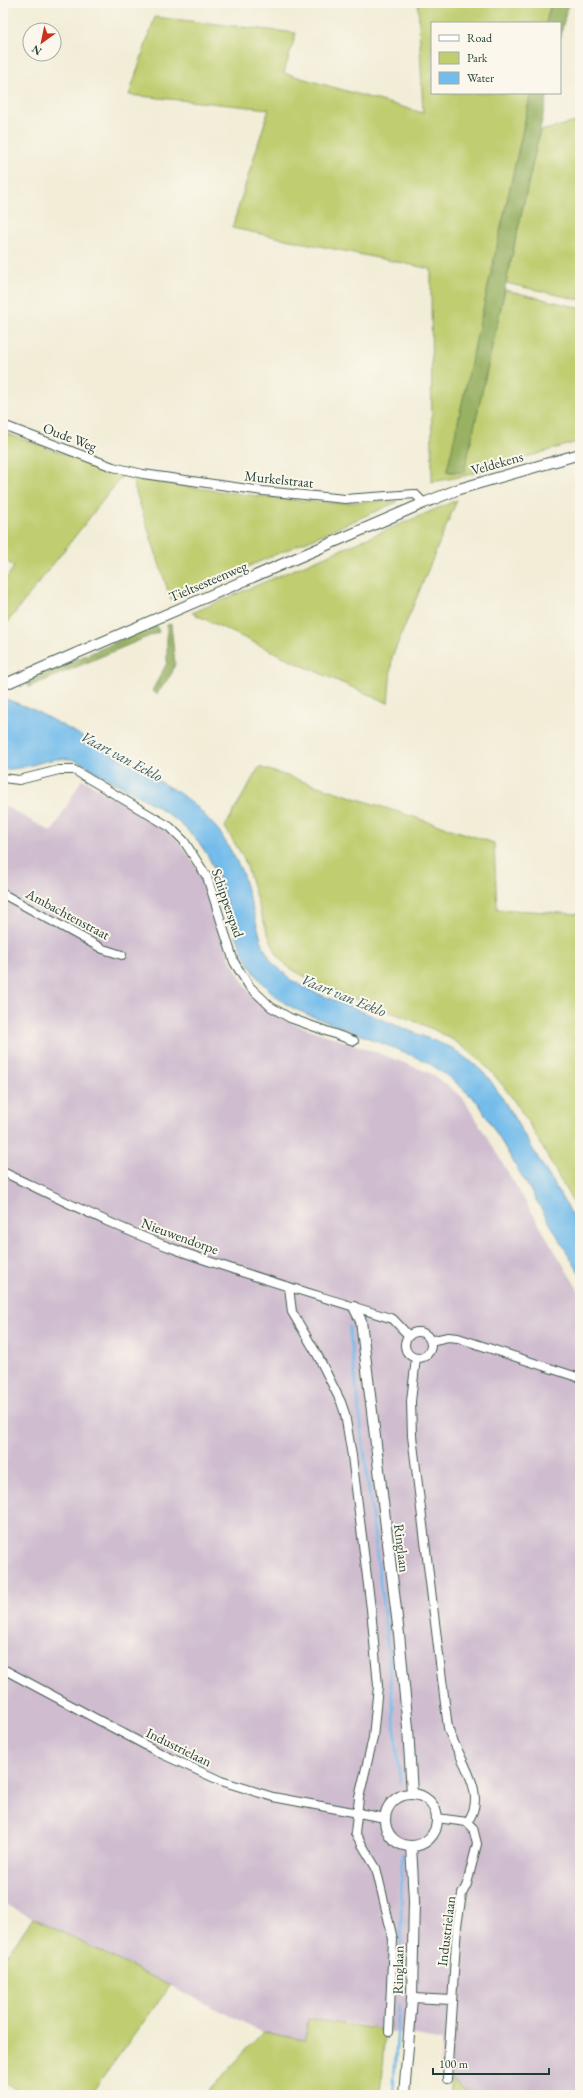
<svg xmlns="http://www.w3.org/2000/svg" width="583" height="2098" viewBox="0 0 583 2098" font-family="'EB Garamond',serif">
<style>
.industrial{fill:#cfbdcf}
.green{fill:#c0ce71;stroke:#708652}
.forest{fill:#98b163;stroke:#5c774c}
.water{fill:#73bceb;stroke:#497c90}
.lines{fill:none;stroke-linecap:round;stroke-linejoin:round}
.stream{stroke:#73bceb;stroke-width:2.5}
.minor-casing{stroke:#3f574c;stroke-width:10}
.major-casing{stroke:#3f574c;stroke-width:12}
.minor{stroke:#fff;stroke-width:8}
.major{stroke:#fff;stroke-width:10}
.labels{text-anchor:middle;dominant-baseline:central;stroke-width:4;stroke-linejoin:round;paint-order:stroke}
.street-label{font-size:14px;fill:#1f3d34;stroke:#fbf7ec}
.water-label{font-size:15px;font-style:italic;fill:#345d62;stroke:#fbf7ec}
</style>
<rect width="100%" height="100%" fill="#fbf7ec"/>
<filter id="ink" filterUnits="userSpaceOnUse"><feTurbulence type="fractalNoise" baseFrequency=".025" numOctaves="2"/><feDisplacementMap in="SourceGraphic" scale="8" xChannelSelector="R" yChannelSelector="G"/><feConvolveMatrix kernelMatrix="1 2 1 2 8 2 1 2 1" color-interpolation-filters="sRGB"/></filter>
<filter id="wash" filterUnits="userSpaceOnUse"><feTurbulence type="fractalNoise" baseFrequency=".012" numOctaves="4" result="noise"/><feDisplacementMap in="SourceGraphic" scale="16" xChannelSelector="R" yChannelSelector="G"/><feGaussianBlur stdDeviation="0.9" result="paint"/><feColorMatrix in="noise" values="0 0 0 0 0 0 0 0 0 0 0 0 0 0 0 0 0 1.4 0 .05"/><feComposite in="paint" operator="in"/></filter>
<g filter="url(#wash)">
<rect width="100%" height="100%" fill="#f2edd7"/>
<path class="industrial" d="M82,779L164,828L177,839L196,866L210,895L231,961L249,992L267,1010L294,1024L381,1054L430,1073L461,1096L472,1112L580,1293V2095H471L440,2071L442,2041L362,2025L308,2019L305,2040L263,2032L3,1903V805L52,832Z"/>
<path class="green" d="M418,3H551L546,23H432V93H531L447,472H464L505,290L580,308V441L464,476L432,482L431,269L232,228L269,109L129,95L155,17L296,33L284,73L423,113Z
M580,121V300L506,283L540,131Z
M5,433L123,475L3,628V583L14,567L3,558V436Z
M136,478C201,490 267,498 333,503C354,504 376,499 397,502L171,600L133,483Z
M457,500L392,657L388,703L299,664L192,613Z
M259,767L494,843L497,909L580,914V1214C543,1154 515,1078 453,1040C407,1012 352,1004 306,977C298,973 287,967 281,960C267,942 254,888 246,864C241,851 231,839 225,827Z
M33,1918L170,1986L90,2095H21L3,2081V1960Z
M308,2019L385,2030L380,2095H205L263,2032L305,2040Z
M451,2079L471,2095H449Z"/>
<path class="forest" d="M551,3H568L560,39V23H546Z
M531,93H548L464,473L447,471Z
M171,624L175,664L172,673L157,694L152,691L167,663V625Z
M156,625L159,632L29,687L26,681Z"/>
<path class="water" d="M3,698L32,709L89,740L179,793L198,808L219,831L234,856L242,872L263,946L272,962L291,980L314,992L452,1048L474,1064L487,1076L501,1096L580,1228V1274L479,1104C462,1087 445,1073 425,1061C396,1049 367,1037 338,1026C317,1018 293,1011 275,996C233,959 234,911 212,864C193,822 145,799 106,778C96,772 85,763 74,760C51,754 27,771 3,769Z"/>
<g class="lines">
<path class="stream" d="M349,1327L386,1631L400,1784
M400,1992L402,1854
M393,2095L399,2006"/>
</g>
</g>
<g filter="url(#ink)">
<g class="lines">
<g class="minor-casing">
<path id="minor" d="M3,425L113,467L143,474L263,491L345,499L415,494L424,503
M3,778L19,780L59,770H74L170,827L184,841L207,877L234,962L249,986L271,1007L290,1018L354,1041
M3,894L103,949L122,955
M3,1172C60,1199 117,1228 177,1250C248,1276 321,1296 393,1319L409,1336
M289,1287L292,1312L318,1356L341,1402L345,1414L352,1456L371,1609L378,1686L373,1738L359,1798L355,1833L376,1868L393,1939L389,2032
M405 1345a13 13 0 1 1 26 0a13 13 0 1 1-26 0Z
M430,1341L448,1337L458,1338L580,1378
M416,1358L411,1401L412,1436L448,1728C457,1757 490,1794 467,1822
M3,1669L162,1754L221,1781L273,1797L385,1818
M437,1818L467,1822L473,1828L477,1844L467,1884L462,1894L457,1926L447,2079
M412,1998L452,2000"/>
</g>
<g class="major-casing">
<path id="major" d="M3,685L424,503L459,489L580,454
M354,1307L361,1321L399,1634L408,1728L412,1794
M385 1820a26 26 0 1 1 52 0a26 26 0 1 1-52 0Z
M404,2095L412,1998L414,1900L411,1846"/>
</g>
<use href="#minor" class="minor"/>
<use href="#major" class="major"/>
</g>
</g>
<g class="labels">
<g class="street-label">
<text transform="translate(70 437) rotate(21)">Oude Weg</text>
<text transform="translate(497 463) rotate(-16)">Veldekens</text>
<text transform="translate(279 479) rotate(6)">Murkelstraat</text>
<text transform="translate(208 581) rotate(-23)">Tieltsesteenweg</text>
<text transform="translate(228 903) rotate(71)">Schipperspad</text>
<text transform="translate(68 914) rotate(28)">Ambachtenstraat</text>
<text transform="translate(180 1236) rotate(20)">Nieuwendorpe</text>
<text transform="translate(402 1548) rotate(83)">Ringlaan</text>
<text transform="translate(179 1747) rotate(26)">Industrielaan</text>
<text transform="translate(446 1931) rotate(-83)">Industrielaan</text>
<text transform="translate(398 1970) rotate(-89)">Ringlaan</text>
</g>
<g class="water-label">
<text transform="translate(122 756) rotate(28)">Vaart van Eeklo</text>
<text transform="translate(344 995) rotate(22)">Vaart van Eeklo</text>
</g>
</g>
<rect width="583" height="2098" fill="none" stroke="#fbf7ec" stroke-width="16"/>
<rect x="431" y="22" width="130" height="72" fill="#fbf7ec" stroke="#a3ada2"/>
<rect x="439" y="35" width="20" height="6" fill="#ffffff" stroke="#a3ada2"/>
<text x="467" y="42" font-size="12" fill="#1f3d34">Road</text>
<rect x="439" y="52" width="20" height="12" fill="#c0ce71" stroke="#a3ada2"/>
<text x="467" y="62" font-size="12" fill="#1f3d34">Park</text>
<rect x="439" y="72" width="20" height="12" fill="#73bceb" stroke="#a3ada2"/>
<text x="467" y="82" font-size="12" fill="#1f3d34">Water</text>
<g transform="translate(42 42) rotate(213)"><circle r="19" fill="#fbf7ec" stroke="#a3ada2"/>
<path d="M0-3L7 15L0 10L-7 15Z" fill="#c8321e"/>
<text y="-6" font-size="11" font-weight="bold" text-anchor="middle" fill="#1f3d34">N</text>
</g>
<path d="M433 2068v6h116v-6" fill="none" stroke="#1f3d34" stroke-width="2"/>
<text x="439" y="2068" font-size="12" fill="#1f3d34" stroke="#fbf7ec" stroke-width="3" paint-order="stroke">100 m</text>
</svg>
